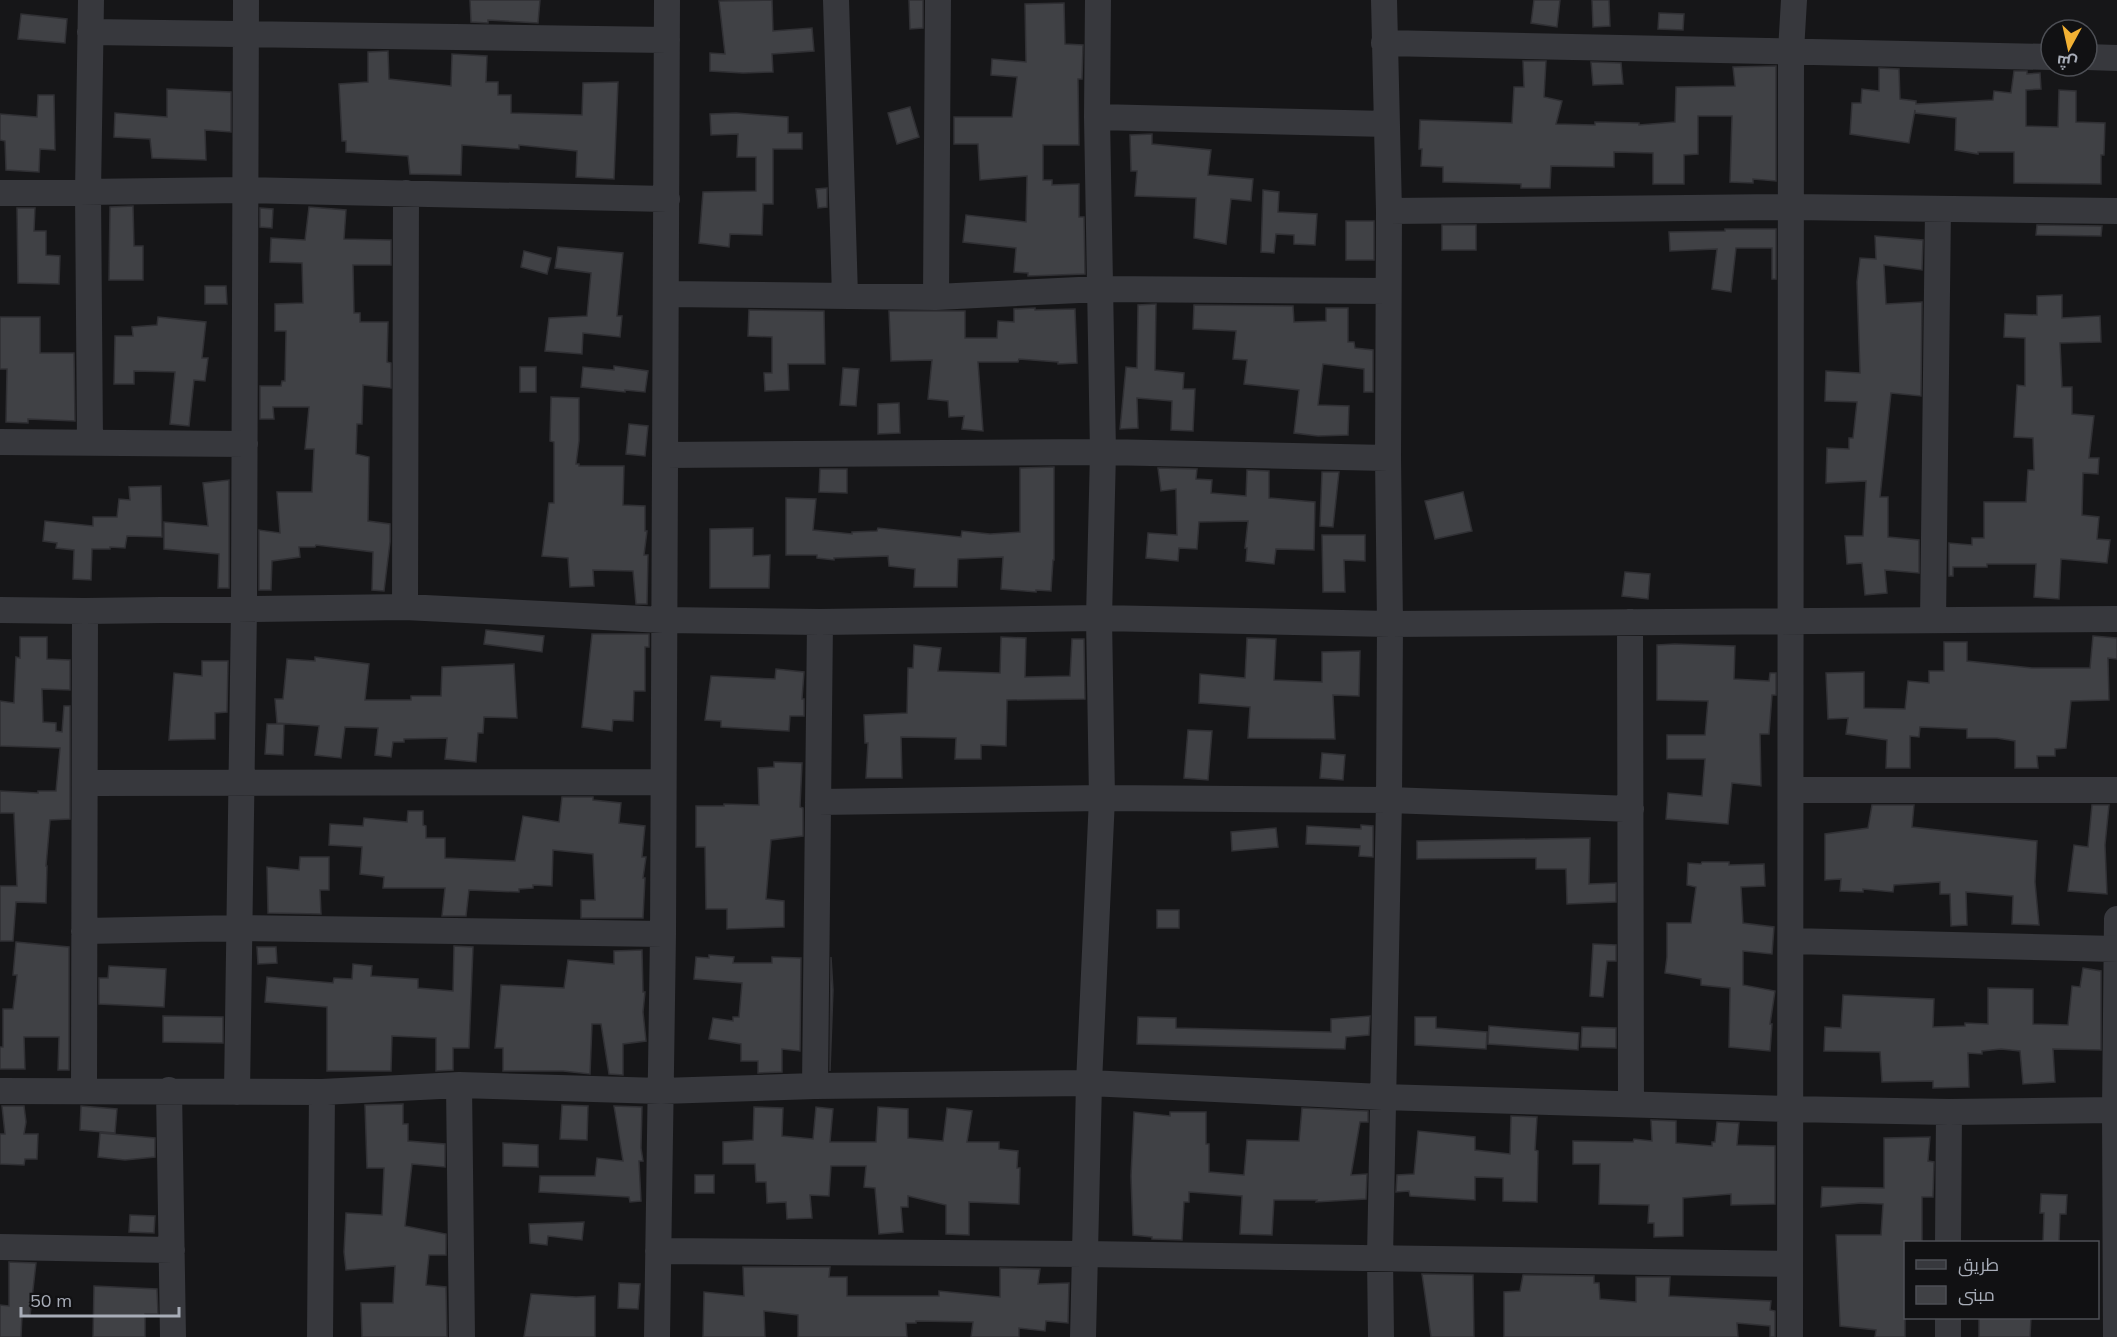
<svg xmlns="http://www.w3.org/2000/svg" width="2117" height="1337" viewBox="0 0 2117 1337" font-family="Mulish,Cairo,sans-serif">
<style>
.building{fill:#404145;stroke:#303034;stroke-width:1.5}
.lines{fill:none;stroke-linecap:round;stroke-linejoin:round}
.minor{stroke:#37383d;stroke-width:26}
</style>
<rect width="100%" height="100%" fill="#161618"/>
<path class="building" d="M470,0H540L538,23L488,20V23L471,22Z
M772,0L773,31L812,28L814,51L772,54L773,72L743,73L710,71V53L725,54L719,1Z
M909,0H923V28L910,29Z
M1534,0H1560L1557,27L1531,23Z
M1592,0H1609L1610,26L1593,27Z
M1064,3L1065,44L1083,45L1082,79H1078L1079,145H1043V180H1052V185L1079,184V217H1084L1085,274L1028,276V273L1014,272L1016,248L963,242L966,215L1026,222L1027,176L980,180L978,144H954V117H1012L1017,77L991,75L992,59L1026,62L1025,4Z
M1659,13L1684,14L1683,30L1658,29Z
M21,14L67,19L65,43L18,39Z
M388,51L389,79L451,86L452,54L487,56L486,82H498V95H511V113L582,115L583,83L618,82L614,179L576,177L577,151L519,145V149L462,145L461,175L410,174L408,156L346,152V141H342L339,84L368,82V52Z
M1523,61H1546L1544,97L1562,101L1556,124L1595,125V122L1639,123V125L1675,122L1676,87L1735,86L1733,67L1776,66V181L1753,179V183L1730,182L1732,116H1698V154L1684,155V184H1653V153L1614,152V167L1551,166L1550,188H1521V184L1443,182V167L1421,166L1422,149H1419L1420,120L1512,123L1514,87H1524Z
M1591,62L1621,63L1623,84L1593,85Z
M1879,68L1899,69L1900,99L1916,101V104L1993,100L1994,91L2011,93L2014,71H2027V74L2040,73L2041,89L2026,90V126L2058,127L2059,90L2076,91V122L2105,123L2104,155H2101V184L2014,183V152H1978V154L1955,150L1956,118L1915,113V110L1909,143L1850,134L1852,103H1861L1862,89L1879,91Z
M167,89L231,92V132L205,130L206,160L152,158L150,139L114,137L115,113L167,117Z
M38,95H54L55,150L40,149L39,172L6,170L5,141L0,140V114L37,117Z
M910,107L919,137L897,144L888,113Z
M736,113L788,117V133H802V149H773V204H763L762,235L730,234L729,247L699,243L703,192L756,191V157H737L738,134L711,135L710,114Z
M1152,134V144L1211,150L1208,175L1253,179L1251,201L1231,199L1226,244L1194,238L1196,198L1135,196L1137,171H1131L1130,135Z
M827,188V207L818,208L816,189Z
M1263,190L1279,192L1278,212L1317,214L1315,245L1294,244V235L1276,234L1274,253L1261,252Z
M133,206L134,246H143V280H109L110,207Z
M309,207L346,210L344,239L391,240V265H353L354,313H360V322H388L387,362L391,363V388L363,385L362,424H357L356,454L369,457L368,521L390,524V542L384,591L372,590L373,552L316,545L315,547H299L300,557L272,561L271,590H259V530L280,533L277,492H312L314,449H305L309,407H273L274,419H260V386H281L282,381H285L286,331H275V304L303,303L302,263L270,262L271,238L305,240Z
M17,208H35L34,231H46V255L60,256L59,284L18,283Z
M260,208L273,209L272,228L260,227Z
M1346,221H1374V260H1346Z
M1442,225H1476V250H1442Z
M2037,225L2102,226L2101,236L2036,235Z
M1725,229H1776V279H1772V248H1736L1731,292L1712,289L1717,249L1670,251L1669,232L1725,231Z
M1875,236L1923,240L1922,270L1884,265L1886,304L1922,302L1921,396L1891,393L1880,497H1888V537L1919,540V573L1885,570L1887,593L1865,595L1862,563L1847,564L1845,536H1863L1866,481L1826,483L1827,448L1849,449V438H1853L1857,402L1825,401L1826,371L1860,373L1857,282L1860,258L1876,259Z
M558,247L623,253L617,316H622L620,337L583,333L582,354L545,351L549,318L587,316L591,273L555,268Z
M524,251L551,258L547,274L521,267Z
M205,286H226L227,304H205Z
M2062,295V318L2100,316L2101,342L2060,343L2062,387H2072V414L2094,416L2089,458H2099L2098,474L2083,473L2082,515L2099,517L2097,539L2110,540L2107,563L2061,559L2059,599L2034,597L2036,564H1987V567H1953V576H1949V543L1972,545V538H1984V502H2026L2028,470H2034L2033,438L2014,437L2017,385L2025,386V338L2004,337L2005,314L2037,315V296Z
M1156,304L1155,370L1184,373L1183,389H1195L1193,431L1171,430L1172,401L1137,398L1138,428L1120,429L1126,367L1137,368L1138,305Z
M1194,305L1293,306L1294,322L1326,321V308H1348V342H1354L1355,348L1373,350V392H1364V369L1323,364L1318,405L1349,406L1348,435L1318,436L1294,433L1299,390L1244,384L1247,360L1233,359L1236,331L1193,329Z
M1035,308V310L1075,309L1077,363L1058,364V362L1019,359L1018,362H978L983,431L962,429L964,416L949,417L948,401L928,399L932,360L891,361L889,311H965V338H997L998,321L1014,322V309Z
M749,310L824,311L825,364H788L789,390L765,391L764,373H772V337L748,336Z
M0,317H40V353H74L75,421L28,419V423L6,422L7,369H0Z
M158,317L206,322L202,358H208L205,381L194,380L189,426L170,424L175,372L134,371V384H114L115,336H133L132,327L157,325Z
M614,366L648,371L645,392L625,390V392L581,387L583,367L614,370Z
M520,367H536V392H520Z
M843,368L859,369L856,406L840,405Z
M551,397L579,398V441L576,464H579V466H624L623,505L645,506V531H647L644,555H648L647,604H636L633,571L593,570L594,586L570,587L568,558L542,556L549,503H554V442L550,441Z
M899,403L900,433L878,434V404Z
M629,424L648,426L645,456L626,454Z
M1054,467V560H1053L1051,591L1036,590V592L1001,589L1003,557L958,559L957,587H914L915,569L889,566L888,556L834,558V560L817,558V555H786V498L816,499L813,530L852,534V532L877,531L878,528L961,537L962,531L990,534L1020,532V468Z
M1158,468L1197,469L1196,479L1212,480L1211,493L1246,496L1247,470L1269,471V498L1315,502L1314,550L1276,549L1274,564L1246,561L1247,548H1245L1248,521L1199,522L1197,549L1179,548L1178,561L1146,558L1148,533L1177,535L1176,489L1161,491Z
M820,469H847V493L819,492Z
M1322,472H1339L1333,527L1320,526Z
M229,480V588H218L219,554L164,549V522L208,526L203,483Z
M161,486L162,537L127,536L125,548L110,547V549H92L91,580L73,579L74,550L56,548L57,543L43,541L45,521L93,526V517H117L119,499L130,500L129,487Z
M1463,492L1472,531L1435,539L1425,501Z
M753,528V556L770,555L769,588H710V529Z
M1322,535H1365V561L1344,560L1345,592H1323Z
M1625,572L1650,574L1648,599L1622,596Z
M486,630L544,636L542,652L484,644Z
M592,634H649V647H645V691H634L633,721L613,720L612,731L582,727Z
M2093,636L2117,638V659L2108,658L2109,700L2071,701L2066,748L2055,749V756H2037L2038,768H2015V741L1997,738H1967V729L1920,727L1919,737L1910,736V768H1886L1887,740L1846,734L1848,718L1828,719L1826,673L1864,672V708L1905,709L1908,681L1929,683V671H1944V642H1967V661L2032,668H2090Z
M20,637H47V659L70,660V690L42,689L43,722L56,723V731L62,732L64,706H70V819L50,820L46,866H47L46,903L16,902L13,941H0V886H17L14,813H0V791L38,793V791H56L60,748L0,746V701L14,703L16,657L20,658Z
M1001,637L1026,638L1025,677L1070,676L1072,639H1084L1085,699L1007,700L1006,746L981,745V759H955L956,738L901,737L902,778H866L868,743H865L864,715L907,713L908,668H913L914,645L941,648L938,671L1000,673Z
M1247,638L1276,639L1274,680L1322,682V652L1360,651L1359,696L1333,695L1335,739L1248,738L1250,707L1199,703L1200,674L1245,678Z
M1675,644L1735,646L1734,679L1769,681L1770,673H1776V695H1772L1769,734H1760L1761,786L1732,783L1728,824L1666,819L1668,793L1702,796L1705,759H1667V735H1705L1708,701L1657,700V645Z
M315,657L369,664L365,700H411V696H441L442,667L514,664L517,718L484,717L483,733H478L476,762L445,759L447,738L404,739V742H393L391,757L375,755L378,728L345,727L341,758L315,755L319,726L277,723L275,699H283L287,659L315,661Z
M202,661H228L227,712L215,713V739L169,740L174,673L202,676Z
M776,669L804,672L802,699H804V716H790L789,731L721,727V721L705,720L711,676L775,679Z
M267,724H284L283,755L265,754Z
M1188,730L1212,731L1208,780L1184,778Z
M1322,753L1345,755L1343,780L1320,778Z
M774,762L802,763L800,807L803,808V836L771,840L766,899L784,901V927L727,929V909H706L705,847H696V806H724V804L759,805L758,768L774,767Z
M562,797H593V800L621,803L619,823L645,826L642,857H646L643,878H645L643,918H581V900H595L593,854L553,850L552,886L533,885V888L519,889V892L469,890L466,916H442L445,888H383L384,877L360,874L362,847L329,845L330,824L363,826L364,818L407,822L408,811H423V825L426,826V838H445V858L515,861L523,816L559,822Z
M1872,805H1914L1912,827L2037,841L2035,882L2039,925L2012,924L2013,896L1966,892L1967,925L1951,926L1950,894H1940V882L1894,885L1893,892L1863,889V892L1840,891L1841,879L1825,880V834L1868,828Z
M2092,805H2109L2105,845L2107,894L2068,891L2074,845L2088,847Z
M1361,825L1373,826V857L1359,856L1360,846L1306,844L1307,826L1361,829Z
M1276,828L1278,847L1232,851L1231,832Z
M1590,838L1589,884L1616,883V902L1567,904L1566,869H1536V858L1417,859V841Z
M300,857H329V890H320L321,914L268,913L267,867L299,870Z
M1702,862H1729V865L1764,864L1765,886L1741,887L1743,923L1774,927L1772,954L1743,951V985L1775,991L1770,1024H1772L1770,1051L1729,1047L1730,988L1701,985V979L1665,973L1667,957V923H1691L1696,887L1687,885L1688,863L1701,864Z
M1157,910H1179V928H1157Z
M16,942L69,947V1070H58L59,1037H24L25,1069H0V1047H3V1009H13L17,975H13Z
M1593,944L1616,945V961H1607L1603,997L1590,996Z
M454,946L473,947L469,1048H453V1070L436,1071V1038L392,1036L391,1071H327V1007L265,1002L267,977L333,983L334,978L352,979L353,964L372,966L371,976L418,979V988L453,991Z
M257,947H276L277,963L258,964Z
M642,950L643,992H645L643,1012L646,1041L623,1044V1075L609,1074L601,1024H592L590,1074L563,1071H503V1048H495L501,985L564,988L568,960L614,964V951Z
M709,955L734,957L733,963H772V957L801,958L800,1051L782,1049V1072L758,1073V1061H741V1044L709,1039L713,1018L733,1021V1017H739L742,983L694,979L696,957L709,958Z
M831,957L833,990L830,1071Z
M109,966L166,969L164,1007L99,1004V978H108Z
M2083,968L2101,971V1050L2053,1049L2055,1082L2023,1084L2020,1051L2001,1049L1982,1051V1054L1968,1053L1969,1087L1933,1088V1081L1882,1082L1880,1052L1824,1051L1825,1027L1841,1028L1843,995L1934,999L1933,1027L1965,1026V1023L1988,1024V988L2033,989V1024L2068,1025L2072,986L2080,987Z
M163,1016L223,1017V1043L163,1042Z
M1370,1016L1369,1035L1346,1037L1345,1049L1137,1044L1138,1017L1176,1018V1028L1331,1032V1019Z
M1415,1017H1436V1028L1487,1032L1486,1049L1415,1045Z
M1489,1026L1579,1033L1578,1050L1488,1044Z
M1582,1027L1616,1028V1048L1581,1047Z
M403,1104V1124H408V1141L445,1144V1167L412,1164L405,1226L446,1234V1255H429L426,1285L446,1287L447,1337H362L361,1303H393L395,1266L346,1270L344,1252L346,1213L382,1215L384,1168H367L365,1105Z
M562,1105L588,1106L587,1140L560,1139Z
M2,1106H24L26,1122L24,1134H38L37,1159H25L24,1165L0,1164V1134H5Z
M81,1106L117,1109L115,1133L80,1130Z
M614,1106L642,1107L641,1148L643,1161H639L641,1201L630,1202L629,1197L539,1192L540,1176H595L597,1158L623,1161Z
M754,1107L783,1108L782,1136L813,1139L816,1107L833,1109L830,1142H876L878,1107L908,1109V1138L943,1141L947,1108L972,1111L967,1142H999V1149L1018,1151L1017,1168H1020L1019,1204L969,1202V1235L946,1234V1205L908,1196V1207H901L903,1232L879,1234L875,1188L864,1187L866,1166H831L829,1196L810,1195L812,1218L787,1219L786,1202L767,1203L766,1182H756L755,1164H723V1142L753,1140Z
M1302,1108L1368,1111V1122H1360L1351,1175L1367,1174L1366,1199L1316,1202L1317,1200H1274L1272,1235L1240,1234L1242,1196L1189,1192V1202H1184L1182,1240L1152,1239V1237L1133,1235L1131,1176L1134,1112L1170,1116V1112H1206V1144H1209V1172L1244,1175L1247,1140L1299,1141Z
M1511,1116L1537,1117L1535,1150L1538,1151L1537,1202L1503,1201V1178L1475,1177V1200L1410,1196L1409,1191L1396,1192L1397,1175L1414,1174L1418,1131L1475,1137V1150L1510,1154Z
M1651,1120L1676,1121V1143L1712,1146V1142H1715L1717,1122L1739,1123L1737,1145L1775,1146V1204L1731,1205V1194L1683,1198V1236L1654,1237V1223H1648L1649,1205L1599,1204L1600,1164H1573V1141L1633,1142L1634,1139L1652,1141Z
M100,1133L155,1138V1157L125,1160L98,1157Z
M1930,1137L1928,1161L1934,1162L1933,1197H1922V1242H1905V1337H1875L1876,1330L1840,1326L1836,1235H1881L1883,1204L1861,1203L1821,1207L1822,1187L1884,1188V1138Z
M503,1143L538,1145V1167L503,1166Z
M695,1175H714V1193H695Z
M2041,1194L2067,1195L2066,1214H2060L2059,1242H2043L2044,1213H2040Z
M130,1215L155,1216L154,1233L129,1232Z
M584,1222L582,1240L548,1236L547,1245L530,1243L529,1224Z
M9,1262L36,1263L30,1316L22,1315L21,1337H0V1305L9,1306Z
M743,1267H830L829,1277H847V1296H939V1291L1000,1297V1268L1040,1269L1038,1284L1069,1283L1068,1323L1046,1321L1045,1331L1019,1328V1337H971L973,1322L916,1321V1323H906L907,1337H798V1315L764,1311L765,1337H703L704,1292L744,1296Z
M1422,1274L1473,1275L1474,1337H1431Z
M1523,1275L1594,1276V1283H1599L1600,1299L1636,1302V1277H1670L1669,1296L1771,1301L1770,1310L1775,1311V1337H1770V1326L1737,1323L1738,1337H1504V1292L1520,1291Z
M619,1283L640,1284L638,1309L618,1308Z
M94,1286L157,1289L158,1314H145V1337H93Z
M531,1294L576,1297L595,1296V1337H524Z
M1979,1317H2031L2030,1337H1979Z"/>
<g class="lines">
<path class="minor" d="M836,0L845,296
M90,32L667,40
M1384,43L2051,57
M2087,57L2117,58
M1097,117L1387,124
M0,193L245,190L667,199
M1389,211L1791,207L2117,211
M666,294L936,297L1100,289L1388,291
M936,297L938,0
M0,442L245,444
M90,442L88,192L91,0
M665,455L1103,452L1388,458
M405,607L406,193
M0,610L85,611L405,607L663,620L820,622L1099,618L1390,624L2117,619
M1933,620L1938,209
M1630,622L1631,1103
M85,783L662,782
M1791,790H2117
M818,802L1102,798L1389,800L1631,809
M84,931L240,928L663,934
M1791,941L2117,949
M459,1085L462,1337
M815,1086L820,622
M84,1090L85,611
M169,1090L173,1337
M0,1091L322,1092L459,1085L661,1091L815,1086L1089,1083L1382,1097L1789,1109L1949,1112L2115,1110
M237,1092L244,608L246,0
M1948,1242L1949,1112
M0,1247L172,1250
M658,1251L1084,1254L1790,1264
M320,1337L322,1092
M657,1337L663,934L667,0
M1083,1337L1089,1083L1102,798L1099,618L1103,452L1097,117L1098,0
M1381,1337L1380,1257L1389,800L1390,624L1388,458L1389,211L1384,0
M1790,1337L1791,51L1794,0
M1948,1337V1318
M2116,1337L2115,1110L2117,919"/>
</g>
<rect x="1904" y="1241" width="195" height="78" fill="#111113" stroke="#4d4f55" stroke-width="1.5"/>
<rect x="1916" y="1260" width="30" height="9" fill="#37383d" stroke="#4d4f55" stroke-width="1.5"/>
<text x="1958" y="1271" font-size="18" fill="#a8adb8">طريق</text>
<rect x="1916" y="1286" width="30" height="18" fill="#404145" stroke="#4d4f55" stroke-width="1.5"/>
<text x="1958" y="1301" font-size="18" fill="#a8adb8">مبنى</text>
<g transform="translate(2069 48) rotate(188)"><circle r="28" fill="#111113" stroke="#4d4f55" stroke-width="1.5"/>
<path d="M0-4.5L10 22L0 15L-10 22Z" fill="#f2b134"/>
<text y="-9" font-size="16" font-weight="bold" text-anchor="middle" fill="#a8adb8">ش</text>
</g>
<path d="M21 1307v9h158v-9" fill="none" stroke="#a8adb8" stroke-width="3"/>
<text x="30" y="1307" font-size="18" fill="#a8adb8" stroke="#111113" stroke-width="4.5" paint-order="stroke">50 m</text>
</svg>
